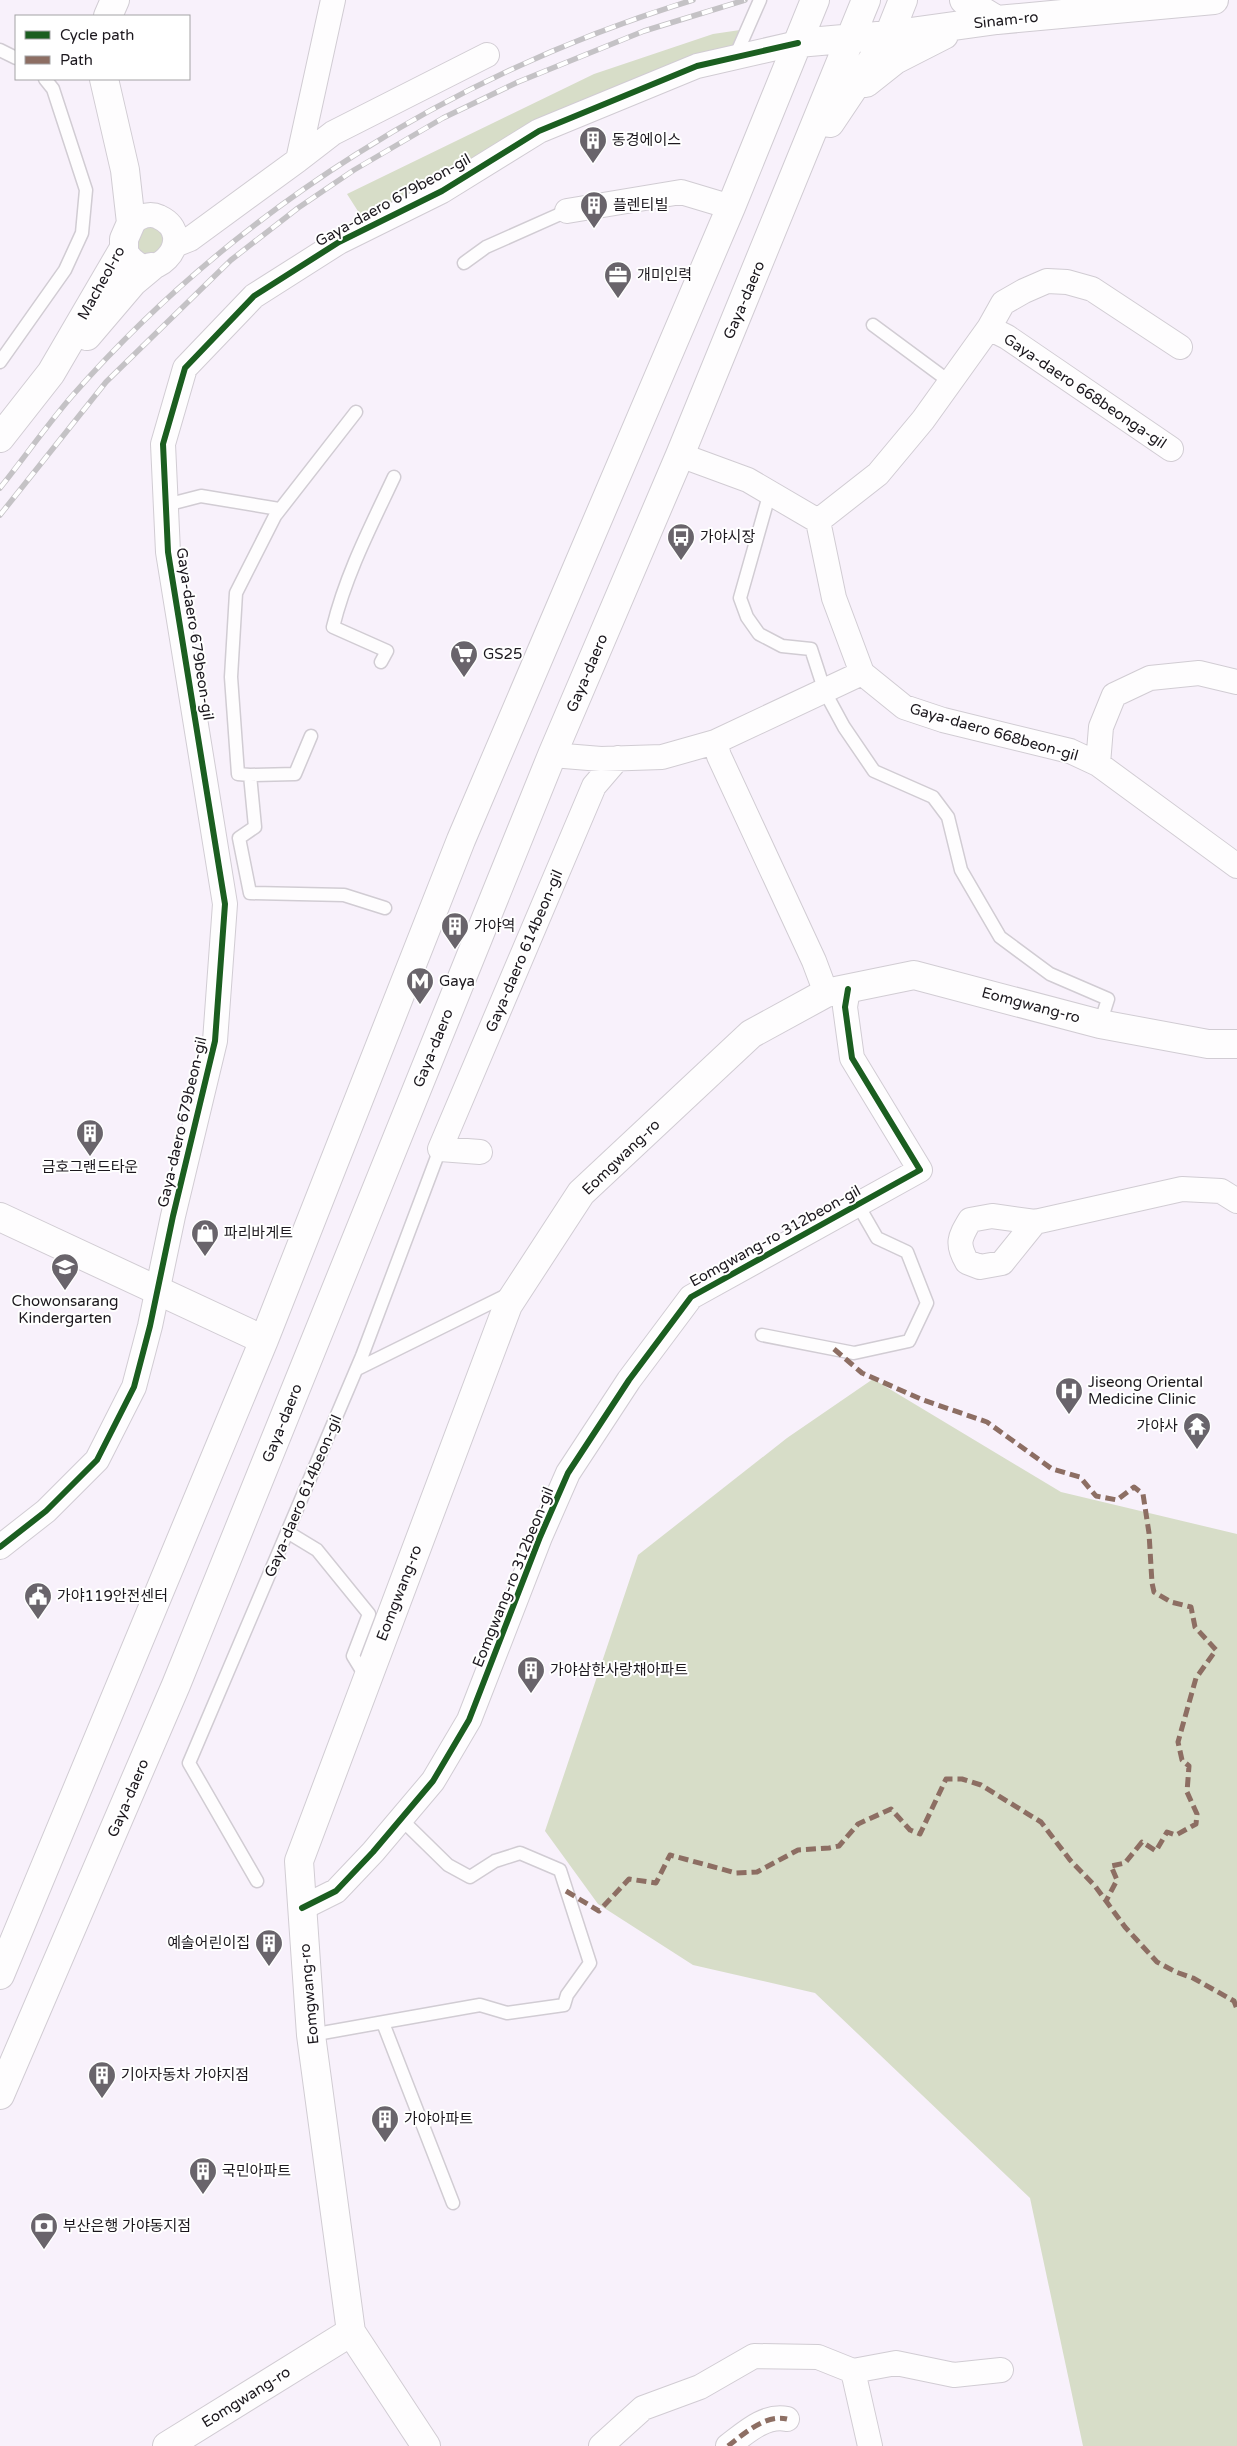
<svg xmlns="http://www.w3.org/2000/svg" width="1237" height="2446" viewBox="0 0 1237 2446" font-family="'Varela Round','Noto Sans KR',sans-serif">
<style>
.green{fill:#d7ddc8}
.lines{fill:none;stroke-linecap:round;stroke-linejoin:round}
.lane-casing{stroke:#d1ccd3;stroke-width:15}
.street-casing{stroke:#d1ccd3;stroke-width:26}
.secondary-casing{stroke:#d1ccd3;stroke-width:30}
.lane{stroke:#fefdfe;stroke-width:12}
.street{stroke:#fefdfe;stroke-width:24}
.secondary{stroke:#fefdfe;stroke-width:28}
.rail-casing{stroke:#c4c2c5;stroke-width:5.5}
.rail{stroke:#fff;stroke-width:4;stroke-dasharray:11;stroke-linecap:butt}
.quiet{stroke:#8d6e63;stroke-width:5;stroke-dasharray:10 5;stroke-linecap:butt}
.cycleway-casing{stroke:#fff;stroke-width:9}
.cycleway{stroke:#1b5e20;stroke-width:6}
.labels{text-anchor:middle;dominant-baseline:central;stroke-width:4;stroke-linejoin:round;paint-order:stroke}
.street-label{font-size:15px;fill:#1c181e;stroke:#fff}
.poi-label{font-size:15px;fill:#1c181e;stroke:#fff;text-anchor:start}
</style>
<rect width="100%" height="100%" fill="#f8f1fb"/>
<path class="green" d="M740,30L735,57L697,66L393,215L361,216L347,194L594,74L713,34Z
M150,222L166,234L163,253L142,258L132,233Z
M873,1379L1061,1492L1237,1534V2446H1083L1030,2198L815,1993L693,1965L598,1904L545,1831L638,1555L787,1438Z"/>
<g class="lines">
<g class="lane-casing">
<path id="lane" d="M0,50L16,58
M735,57L760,0
M464,263L486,247L567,211
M873,325L950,382
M0,362L65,270L82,233L86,190L53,89L45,79
M356,412L275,516L236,593L231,677L238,774L250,775L255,827L239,838L250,893L344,895L385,908
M770,492L740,598L747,617L759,634L782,646L811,649L825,692L844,727L874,771L933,797L948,817L961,870L1000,937L1050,974L1108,999L1100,1024
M166,505L201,496L279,509
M381,662L387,651L333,627C346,574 371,526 394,477
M250,775L295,774L311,736
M762,1335L854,1353L909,1341L927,1303L907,1252L877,1238L858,1205
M357,1369L509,1294
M289,1533L317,1550L369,1614L353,1656L367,1679
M257,1881L189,1763L362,1356L440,1149
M383,2023L453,2203
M311,2035L480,2005L507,2013L564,2005L567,1995L590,1963L560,1870L520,1853L495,1861L470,1877L448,1865L401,1819"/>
</g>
<g class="street-casing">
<path id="street" d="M298,160L333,133L487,55
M567,211L681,192L731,207
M175,245L190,239L298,160L333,0
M124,248C148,297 202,237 159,217C149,212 139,217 131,223
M989,328L1007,337L1171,449
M680,455L748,480L818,521L834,598L862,673L904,707L943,720L1070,751L1098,764L1237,866
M818,521L878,474L923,420L989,328L1003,303L1024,291L1047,281L1067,282L1092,289L1180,347
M715,742L719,756L814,961L826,993
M552,755L601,759L662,757L715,742L862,673
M1098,764L1101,727L1114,695L1150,678L1199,673L1237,682
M480,1152L440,1149L594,786L618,758
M1035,1222L1002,1263L980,1267L967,1262C956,1243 960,1237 970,1220L992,1216L1035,1222L1182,1189L1221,1191L1237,1201
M0,1547L46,1511L97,1460L134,1387L150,1326L173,1216L215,1041L225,904L168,552L163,444L185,368L254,296L339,242L442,191L539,131L697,66L798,43
M302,1908L336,1891L373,1852L433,1781L469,1720L540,1537L568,1473L629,1380L691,1297L920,1170L852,1058L845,1007L848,989
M853,2371L870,2446
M601,2446L643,2408L700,2387L754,2356L818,2357L853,2371L896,2363L954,2375L1001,2370
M728,2446C744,2434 765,2414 787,2419"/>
</g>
<g class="secondary-casing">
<path id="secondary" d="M964,0L997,20
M108,16L115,0
M798,43L889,35L997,20L1214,0
M866,83L895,60L944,35
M830,123L889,35L903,0
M87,336L133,282L151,267
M0,438L51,373L124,248V239L131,223L125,170L104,79
M0,1217L264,1340
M0,1975L264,1340L461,840L731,207L815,0
M0,2095L176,1685L552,755L680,455L866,0
M167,2446L351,2332
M426,2446L351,2332L311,2035L299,1861L508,1305L581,1193L751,1034L826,993L914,975L1100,1024L1208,1044H1237"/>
</g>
<use href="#lane" class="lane"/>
<use href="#street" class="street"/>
<use href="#secondary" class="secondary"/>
<g class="rail-casing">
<path id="rail" d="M0,488C24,458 47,425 72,396C236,209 456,72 693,0
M0,515L106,382L231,260L298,208L354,170L443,118L518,82L644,31L745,0"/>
</g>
<use href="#rail" class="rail"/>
<path class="quiet" d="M834,1349L862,1373L923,1400L987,1422L1052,1469L1080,1477L1096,1496L1117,1500L1134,1487L1143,1494L1149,1533L1152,1583L1154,1592L1171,1602L1191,1607L1195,1627L1216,1650L1196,1678L1178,1742L1182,1760L1189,1766L1187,1792L1197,1814L1196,1824L1176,1835L1167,1832L1156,1851L1142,1842L1125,1863L1111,1866L1117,1880L1106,1901
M566,1891L599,1911L629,1879L656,1883L670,1855L736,1873L757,1872L798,1850L829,1848L839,1846L858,1824L891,1809L910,1830L920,1834L946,1779H962L981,1785L1041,1822L1070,1860L1095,1886L1125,1927L1157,1962L1176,1972L1193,1978L1234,2001L1237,2009
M728,2446C744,2434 765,2414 787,2419"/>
<g class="cycleway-casing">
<path id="cycleway" d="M0,1547L46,1511L97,1460L134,1387L150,1326L173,1216L215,1041L225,904L168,552L163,444L185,368L254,296L339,242L442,191L539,131L697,66L798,43
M302,1908L336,1891L373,1852L433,1781L469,1720L540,1537L568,1473L629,1380L691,1297L920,1170L852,1058L845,1007L848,989"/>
</g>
<use href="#cycleway" class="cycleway"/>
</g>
<defs>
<g id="building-pin" transform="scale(1.4375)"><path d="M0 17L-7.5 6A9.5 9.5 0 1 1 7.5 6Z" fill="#69646b" stroke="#fff"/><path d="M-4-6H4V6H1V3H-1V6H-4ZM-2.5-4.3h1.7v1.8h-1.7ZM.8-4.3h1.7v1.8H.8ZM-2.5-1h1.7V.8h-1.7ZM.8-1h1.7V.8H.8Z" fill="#fff"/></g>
<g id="office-pin" transform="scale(1.4375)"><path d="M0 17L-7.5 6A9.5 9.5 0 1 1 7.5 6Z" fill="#69646b" stroke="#fff"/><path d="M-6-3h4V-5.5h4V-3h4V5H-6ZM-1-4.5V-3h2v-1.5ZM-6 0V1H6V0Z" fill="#fff"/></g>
<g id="bus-pin" transform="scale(1.4375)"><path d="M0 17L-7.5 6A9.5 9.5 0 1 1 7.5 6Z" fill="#69646b" stroke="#fff"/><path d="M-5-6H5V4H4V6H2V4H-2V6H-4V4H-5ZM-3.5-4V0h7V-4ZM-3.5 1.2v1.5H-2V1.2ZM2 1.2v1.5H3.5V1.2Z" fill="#fff"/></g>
<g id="supermarket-pin" transform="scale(1.4375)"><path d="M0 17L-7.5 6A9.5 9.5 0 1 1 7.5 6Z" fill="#69646b" stroke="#fff"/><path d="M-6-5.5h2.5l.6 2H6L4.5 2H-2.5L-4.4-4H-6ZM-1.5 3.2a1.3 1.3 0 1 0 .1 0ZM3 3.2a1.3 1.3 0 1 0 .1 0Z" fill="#fff"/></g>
<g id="metro-pin" transform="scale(1.4375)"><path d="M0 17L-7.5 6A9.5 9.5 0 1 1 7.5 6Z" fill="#69646b" stroke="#fff"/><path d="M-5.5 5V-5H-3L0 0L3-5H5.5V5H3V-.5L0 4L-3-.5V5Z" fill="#fff"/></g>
<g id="shop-pin" transform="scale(1.4375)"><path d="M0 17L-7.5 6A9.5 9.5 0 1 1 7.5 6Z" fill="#69646b" stroke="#fff"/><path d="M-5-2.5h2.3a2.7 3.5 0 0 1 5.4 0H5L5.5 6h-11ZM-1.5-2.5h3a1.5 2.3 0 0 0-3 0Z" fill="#fff"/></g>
<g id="school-pin" transform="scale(1.4375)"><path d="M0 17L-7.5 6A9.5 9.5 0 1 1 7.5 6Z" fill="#69646b" stroke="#fff"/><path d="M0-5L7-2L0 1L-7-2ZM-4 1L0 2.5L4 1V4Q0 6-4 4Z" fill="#fff"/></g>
<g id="hospital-pin" transform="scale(1.4375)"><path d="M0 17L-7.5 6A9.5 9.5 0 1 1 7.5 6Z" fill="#69646b" stroke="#fff"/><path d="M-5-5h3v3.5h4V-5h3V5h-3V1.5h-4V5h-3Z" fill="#fff"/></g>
<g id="temple-pin" transform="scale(1.4375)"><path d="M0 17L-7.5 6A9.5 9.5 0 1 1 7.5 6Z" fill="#69646b" stroke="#fff"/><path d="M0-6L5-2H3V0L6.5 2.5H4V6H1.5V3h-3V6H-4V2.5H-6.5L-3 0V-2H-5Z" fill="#fff"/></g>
<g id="civic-pin" transform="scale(1.4375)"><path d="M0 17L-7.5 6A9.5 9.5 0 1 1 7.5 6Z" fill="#69646b" stroke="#fff"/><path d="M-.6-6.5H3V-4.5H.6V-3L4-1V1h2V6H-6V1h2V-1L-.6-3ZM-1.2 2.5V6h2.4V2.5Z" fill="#fff"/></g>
<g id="bank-pin" transform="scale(1.4375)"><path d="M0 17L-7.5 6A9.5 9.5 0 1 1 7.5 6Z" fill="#69646b" stroke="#fff"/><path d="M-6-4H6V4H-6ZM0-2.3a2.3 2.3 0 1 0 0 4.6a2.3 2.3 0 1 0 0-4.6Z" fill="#fff"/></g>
</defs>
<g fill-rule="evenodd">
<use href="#building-pin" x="593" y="140"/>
<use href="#building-pin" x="594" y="205"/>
<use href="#office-pin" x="618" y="275"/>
<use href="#bus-pin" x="681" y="537"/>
<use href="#supermarket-pin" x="464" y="654"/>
<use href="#building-pin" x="455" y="926"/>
<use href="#metro-pin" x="420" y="981"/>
<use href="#building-pin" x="90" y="1133"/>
<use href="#shop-pin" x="205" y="1233"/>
<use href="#school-pin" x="65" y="1267"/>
<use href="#hospital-pin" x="1069" y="1391"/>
<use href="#temple-pin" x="1197" y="1426"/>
<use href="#civic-pin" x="38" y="1596"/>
<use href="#building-pin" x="531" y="1670"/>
<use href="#building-pin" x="269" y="1943"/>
<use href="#building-pin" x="102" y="2075"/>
<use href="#building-pin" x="385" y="2119"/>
<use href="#building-pin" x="203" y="2171"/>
<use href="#bank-pin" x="44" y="2226"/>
</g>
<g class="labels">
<g class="street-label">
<text transform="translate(1006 20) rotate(-6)">Sinam-ro</text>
<text transform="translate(393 200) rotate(-29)">Gaya-daero 679beon-gil</text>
<text transform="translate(101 283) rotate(-61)">Macheol-ro</text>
<text transform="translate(744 300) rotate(-67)">Gaya-daero</text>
<text transform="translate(1085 391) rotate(34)">Gaya-daero 668beonga-gil</text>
<text transform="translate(195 634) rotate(81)">Gaya-daero 679beon-gil</text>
<text transform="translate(587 673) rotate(-67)">Gaya-daero</text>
<text transform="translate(994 732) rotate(16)">Gaya-daero 668beon-gil</text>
<text transform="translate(524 951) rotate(-67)">Gaya-daero 614beon-gil</text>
<text transform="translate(1031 1005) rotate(15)">Eomgwang-ro</text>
<text transform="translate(433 1048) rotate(-68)">Gaya-daero</text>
<text transform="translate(182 1122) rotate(-77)">Gaya-daero 679beon-gil</text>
<text transform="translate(621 1157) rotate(-44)">Eomgwang-ro</text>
<text transform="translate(775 1236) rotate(-29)">Eomgwang-ro 312beon-gil</text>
<text transform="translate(282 1423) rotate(-68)">Gaya-daero</text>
<text transform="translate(303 1496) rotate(-67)">Gaya-daero 614beon-gil</text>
<text transform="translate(513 1577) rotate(-68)">Eomgwang-ro 312beon-gil</text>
<text transform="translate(399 1593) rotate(-69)">Eomgwang-ro</text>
<text transform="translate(128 1798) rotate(-67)">Gaya-daero</text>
<text transform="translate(309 1994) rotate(-95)">Eomgwang-ro</text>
<text transform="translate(246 2397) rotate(-32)">Eomgwang-ro</text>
</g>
<g class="poi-label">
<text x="612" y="140">동경에이스</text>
<text x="613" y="205">플렌티빌</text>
<text x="637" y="275">개미인력</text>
<text x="700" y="537">가야시장</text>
<text x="483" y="654">GS25</text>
<text x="474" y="926">가야역</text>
<text x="439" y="981">Gaya</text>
<text x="90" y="1167" text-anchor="middle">금호그랜드타운</text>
<text x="224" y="1233">파리바게트</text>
<text x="65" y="1301" text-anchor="middle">Chowonsarang<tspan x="65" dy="17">Kindergarten</tspan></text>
<text x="1088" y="1382">Jiseong Oriental<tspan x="1088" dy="17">Medicine Clinic</tspan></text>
<text x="1178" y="1426" text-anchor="end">가야사</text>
<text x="57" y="1596">가야119안전센터</text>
<text x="550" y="1670">가야삼한사랑채아파트</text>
<text x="250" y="1943" text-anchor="end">예솔어린이집</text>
<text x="121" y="2075">기아자동차 가야지점</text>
<text x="404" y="2119">가야아파트</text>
<text x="222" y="2171">국민아파트</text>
<text x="63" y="2226">부산은행 가야동지점</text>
</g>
</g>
<rect x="15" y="15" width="175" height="65" fill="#ffffff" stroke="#a4a3a5"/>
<rect x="25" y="31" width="25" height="8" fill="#1b5e20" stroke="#a4a3a5"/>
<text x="60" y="40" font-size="15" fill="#1c181e">Cycle path</text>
<rect x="25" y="56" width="25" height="8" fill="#8d6e63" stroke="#a4a3a5"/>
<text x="60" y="65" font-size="15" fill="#1c181e">Path</text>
</svg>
